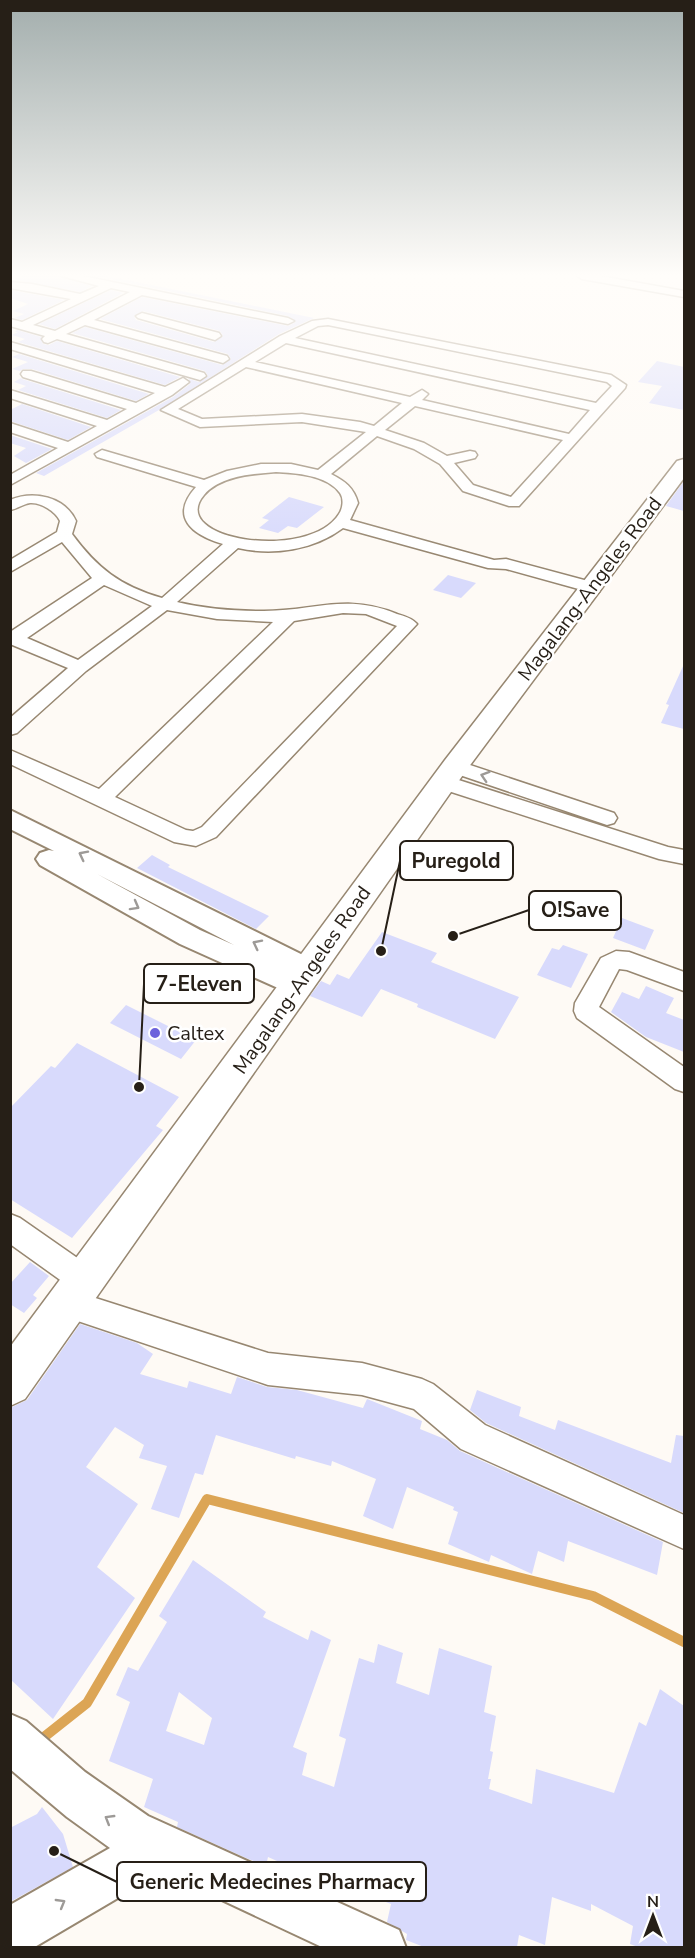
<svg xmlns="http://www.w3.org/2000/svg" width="695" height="1958" viewBox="0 0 695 1958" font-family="'Nunito Sans',sans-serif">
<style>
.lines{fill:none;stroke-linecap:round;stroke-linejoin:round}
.stream{stroke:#dca555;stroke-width:10}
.building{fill:#d8dafc;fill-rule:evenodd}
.minor-casing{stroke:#978771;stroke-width:3}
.tertiary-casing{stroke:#978771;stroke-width:4}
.secondary-casing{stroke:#978771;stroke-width:3}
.minor{fill:#fff;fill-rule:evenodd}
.tertiary{fill:#fff;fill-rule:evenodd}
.secondary{fill:#fff;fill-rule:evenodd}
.oneway{stroke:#9d9a97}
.poi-dot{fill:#6c62dc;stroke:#fff;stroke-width:2}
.labels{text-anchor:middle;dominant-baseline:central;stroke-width:5;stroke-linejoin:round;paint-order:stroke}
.street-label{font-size:20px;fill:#261f17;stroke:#fff}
.poi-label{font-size:20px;fill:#261f17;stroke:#fff;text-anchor:start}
.leader{fill:none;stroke:#261f17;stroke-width:2}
.callout-dot{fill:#261f17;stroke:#fff;stroke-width:2}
.callout{fill:#fff;stroke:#261f17;stroke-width:2}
.callout-label{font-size:21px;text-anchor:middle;font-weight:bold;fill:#261f17}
</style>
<rect width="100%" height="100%" fill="#fefaf5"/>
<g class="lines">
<path class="stream" d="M39,1741L87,1703L207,1499L593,1596L684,1642"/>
</g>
<path class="building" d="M21,276H60L92,286L80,292L17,280Z
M95,276H107L314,318L279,334L159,410L44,476L36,473L173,397L190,384L189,379L199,382L208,376L205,371L72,333L85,327L222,365L231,359L228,354L100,319L142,297L288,326L296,322L288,316ZM143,311L220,331L223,336L214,342L136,320L134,316Z
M10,290L64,300L22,320L15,318L24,314L13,311L28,304L10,298Z
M111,290L123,293L55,329L39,324Z
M17,330L41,337L43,344L49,345L57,341L180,377L165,385L18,342L25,339L12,335L18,332H15Z
M19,354L149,394L136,401L32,369H23L20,371L12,369L28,362L12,357Z
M657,361L684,367V410L649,403L662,386L638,382Z
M21,378L22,379L121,410L107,418L18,390L26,386L14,382Z
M22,404L91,427L68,440L10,421V410Z
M10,435L52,449L26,463L14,456L26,448L10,443Z
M684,481V511L666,506Z
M289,497L324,507L297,528L288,526L278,533L259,528L269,520L262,518Z
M448,575L476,583L461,598L433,590Z
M684,664V729L661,723L669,705L666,704Z
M152,855L170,865L168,867L269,916L256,929L137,868Z
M622,918L654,930L645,950L613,938Z
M382,932L437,953L431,962L519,997L495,1039L417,1007L418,1004L381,989L362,1017L310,996L321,981L330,985L337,974L349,979Z
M563,945L588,954L571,988L537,975L552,948L559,950Z
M646,986L674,998L666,1013L684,1020V1052L646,1037L611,1012L622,992L639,999Z
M126,1005L196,1040L181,1059L110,1023Z
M77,1043L179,1097L156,1126L163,1130L72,1238L10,1199V1108L51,1066L55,1068Z
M30,1262L49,1276L33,1295L37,1298L24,1313L10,1304V1284Z
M80,1324L137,1343L153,1354L140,1374L187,1388L189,1381L231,1394L237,1377L267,1387L297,1390L363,1408L367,1399L422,1421L420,1429L447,1440L460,1451L663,1542L657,1575L568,1541L564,1562L538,1551L532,1574L491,1555L489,1562L448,1544L458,1512L453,1510L454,1507L407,1487L393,1529L363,1516L376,1479L332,1461L331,1466L296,1456L295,1459L216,1435L203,1475L195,1473L179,1518L151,1509L167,1466L139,1458L144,1445L115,1427L86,1467L138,1504L97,1567L135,1598L53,1719L10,1679V1408L27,1400Z
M477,1390L521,1407L519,1416L555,1430L558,1420L671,1463L676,1435L684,1436V1513L486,1423L470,1410Z
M193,1560L266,1612L263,1617L308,1640L311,1630L331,1640L293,1747L307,1753L302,1775L334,1787L346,1739L339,1736L359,1658L374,1663L378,1644L403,1653L396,1683L429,1695L439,1648L492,1666L484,1712L496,1716L490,1751L493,1752L488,1779H491L489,1789L532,1804L536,1769L614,1793L639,1722L646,1726L660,1689L684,1706V1947H638L630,1944L633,1926L591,1904V1911L552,1897L545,1945L519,1935L517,1947H424L406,1940L407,1934L387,1922L391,1904L350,1888L347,1902L309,1887L311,1876L268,1857L266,1866L246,1858L177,1827L178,1822L144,1807L153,1779L109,1761L130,1702L116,1695L128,1667L138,1671L167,1622L159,1616ZM179,1692L212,1718L204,1745L166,1731Z
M42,1807L63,1834L73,1867L10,1902V1828L37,1814Z"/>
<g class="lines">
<g class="minor-casing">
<path id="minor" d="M62,276H83L288,318L294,321L288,324L142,295L94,320L227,356L229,359L223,363L85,325L66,334L204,373L206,376L200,380L57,339L48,343L44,342L42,339L45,336L10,326V319L22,322L71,299L10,288V282L32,284L80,294L99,286ZM111,288L130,292L55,331L33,325Z
M577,276H601L684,291V297L582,279Z
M142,313L219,333L221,336L215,340L138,318L136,316Z
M328,319L611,375L626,385L625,388L519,506H509L463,491L440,464L414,449L377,436L331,474C345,481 354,488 358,503L350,520L494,560L506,559L599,584L601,588L599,592L593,593L506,569L488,568L343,528C314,550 273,556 238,548L177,602C206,609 235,611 264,611C314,611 347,593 397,614C404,616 412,618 417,624L216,837L196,846L174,842L10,764V750L99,789L273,622L217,619L167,610L86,671L17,733L10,735V718L68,668L10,644V632L92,578L62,542L10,572V560L57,532L60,521C56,512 41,502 30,503C23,504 17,509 10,510V500C34,490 65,497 76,521L72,534C97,568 120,586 162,598L223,544C192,535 169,517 196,487L97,457L95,454L102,450L204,480L227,471L261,464H291L318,470L366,432L302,422L200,427L161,410L280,336L312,321ZM328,325L607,382L612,386L596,403L295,338L318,326ZM286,343L590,410L569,434L422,400L428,394L422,390L410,397L255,362ZM246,367L402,403L374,426L360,422L302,414L202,419L178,409ZM415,406L563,440L511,497L473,485L454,463L475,458L477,455L475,452L470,451L447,456L424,443L385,430ZM276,472C296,473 327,475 340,493C344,499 343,508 339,514C309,562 166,540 204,495C220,476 252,474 276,472ZM104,585L152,606L78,660L27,638ZM343,613L366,614L397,626L202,827L193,831L186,830L115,797L294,621Z
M10,342L165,387L183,378L189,382L172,395L10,485V475L58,448L10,432V423L68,442L97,426L10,398V390L107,420L127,409L23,377L21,374L23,371H31L136,403L155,393L10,349Z
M455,760L614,813L617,818L614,823L607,825L448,771L445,766L448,761Z
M443,775L668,847L684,850V864L659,859L436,787L433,782L436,777Z
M616,951L629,952L684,972V991L627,970L619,969L599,1007L684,1067V1092L675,1089L577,1018L574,1011L575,1003L601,958Z
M10,1214L20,1218L96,1271L100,1281L96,1291L86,1295L268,1353L362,1363L422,1379L433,1384L485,1425L684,1515V1549L461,1449L414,1409L362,1395L268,1385L57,1314L53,1304L57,1294L68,1289L77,1292L10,1244Z"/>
</g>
<g class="tertiary-casing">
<path id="tertiary" d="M10,810L319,963L323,971L319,979L310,982L312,986L308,994L298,997L180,944L40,865L36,859L40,853L49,850L54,851L10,829ZM97,874L234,945L200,930Z
M10,1714L26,1721L85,1772L148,1816L399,1930L406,1948H324L162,1872L33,1948H10V1905L110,1848L67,1817L10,1769Z"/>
</g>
<g class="secondary-casing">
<path id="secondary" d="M684,459V478L465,772L25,1399L10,1406V1347L445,760L677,461Z"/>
</g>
<use href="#minor" class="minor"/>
<use href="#tertiary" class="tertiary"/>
<use href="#secondary" class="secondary"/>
</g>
<defs><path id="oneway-chevron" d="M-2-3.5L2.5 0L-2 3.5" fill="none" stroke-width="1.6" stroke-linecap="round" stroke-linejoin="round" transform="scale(1.5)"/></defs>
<g class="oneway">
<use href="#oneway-chevron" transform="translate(485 776) rotate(-162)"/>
<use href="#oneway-chevron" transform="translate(83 855) rotate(-153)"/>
<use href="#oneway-chevron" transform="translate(135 906) rotate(29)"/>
<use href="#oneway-chevron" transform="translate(257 944) rotate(-153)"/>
<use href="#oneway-chevron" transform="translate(109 1819) rotate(-149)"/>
<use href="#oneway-chevron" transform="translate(61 1903) rotate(-30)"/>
</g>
<linearGradient id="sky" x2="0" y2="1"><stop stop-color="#a3aead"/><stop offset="0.5" stop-color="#fffdfa"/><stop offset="1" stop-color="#fffdfa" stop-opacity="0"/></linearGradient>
<rect width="695" height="550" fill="url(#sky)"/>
<circle class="poi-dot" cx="155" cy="1033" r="6"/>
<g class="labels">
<g class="street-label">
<text transform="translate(590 589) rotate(-53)">Magalang-Angeles Road</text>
<text transform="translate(302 980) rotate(-55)">Magalang-Angeles Road</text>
</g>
<g class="poi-label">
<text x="167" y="1033">Caltex</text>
</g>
</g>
<path class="leader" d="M381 951L400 861M453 936L529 910M139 1087L144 984M54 1851L117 1882"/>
<g class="callout-dot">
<circle cx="381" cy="951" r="6"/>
<circle cx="453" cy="936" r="6"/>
<circle cx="139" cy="1087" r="6"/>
<circle cx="54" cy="1851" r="6"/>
</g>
<g class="callout">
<rect x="400" y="841" width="113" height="39" rx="6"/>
<rect x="529" y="891" width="92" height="39" rx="6"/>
<rect x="144" y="964" width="110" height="39" rx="6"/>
<rect x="117" y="1862" width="309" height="39" rx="6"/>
</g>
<g class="callout-label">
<text x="456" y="868">Puregold</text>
<text x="575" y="917">O!Save</text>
<text x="199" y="991">7-Eleven</text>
<text x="272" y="1889">Generic Medecines Pharmacy</text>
</g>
<rect width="695" height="1958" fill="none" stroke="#261f17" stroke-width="24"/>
<g transform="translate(653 1916)" stroke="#ffffff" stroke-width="4.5" paint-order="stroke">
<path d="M0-4.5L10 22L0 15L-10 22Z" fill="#261f17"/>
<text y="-9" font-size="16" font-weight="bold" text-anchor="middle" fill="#261f17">N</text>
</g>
</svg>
